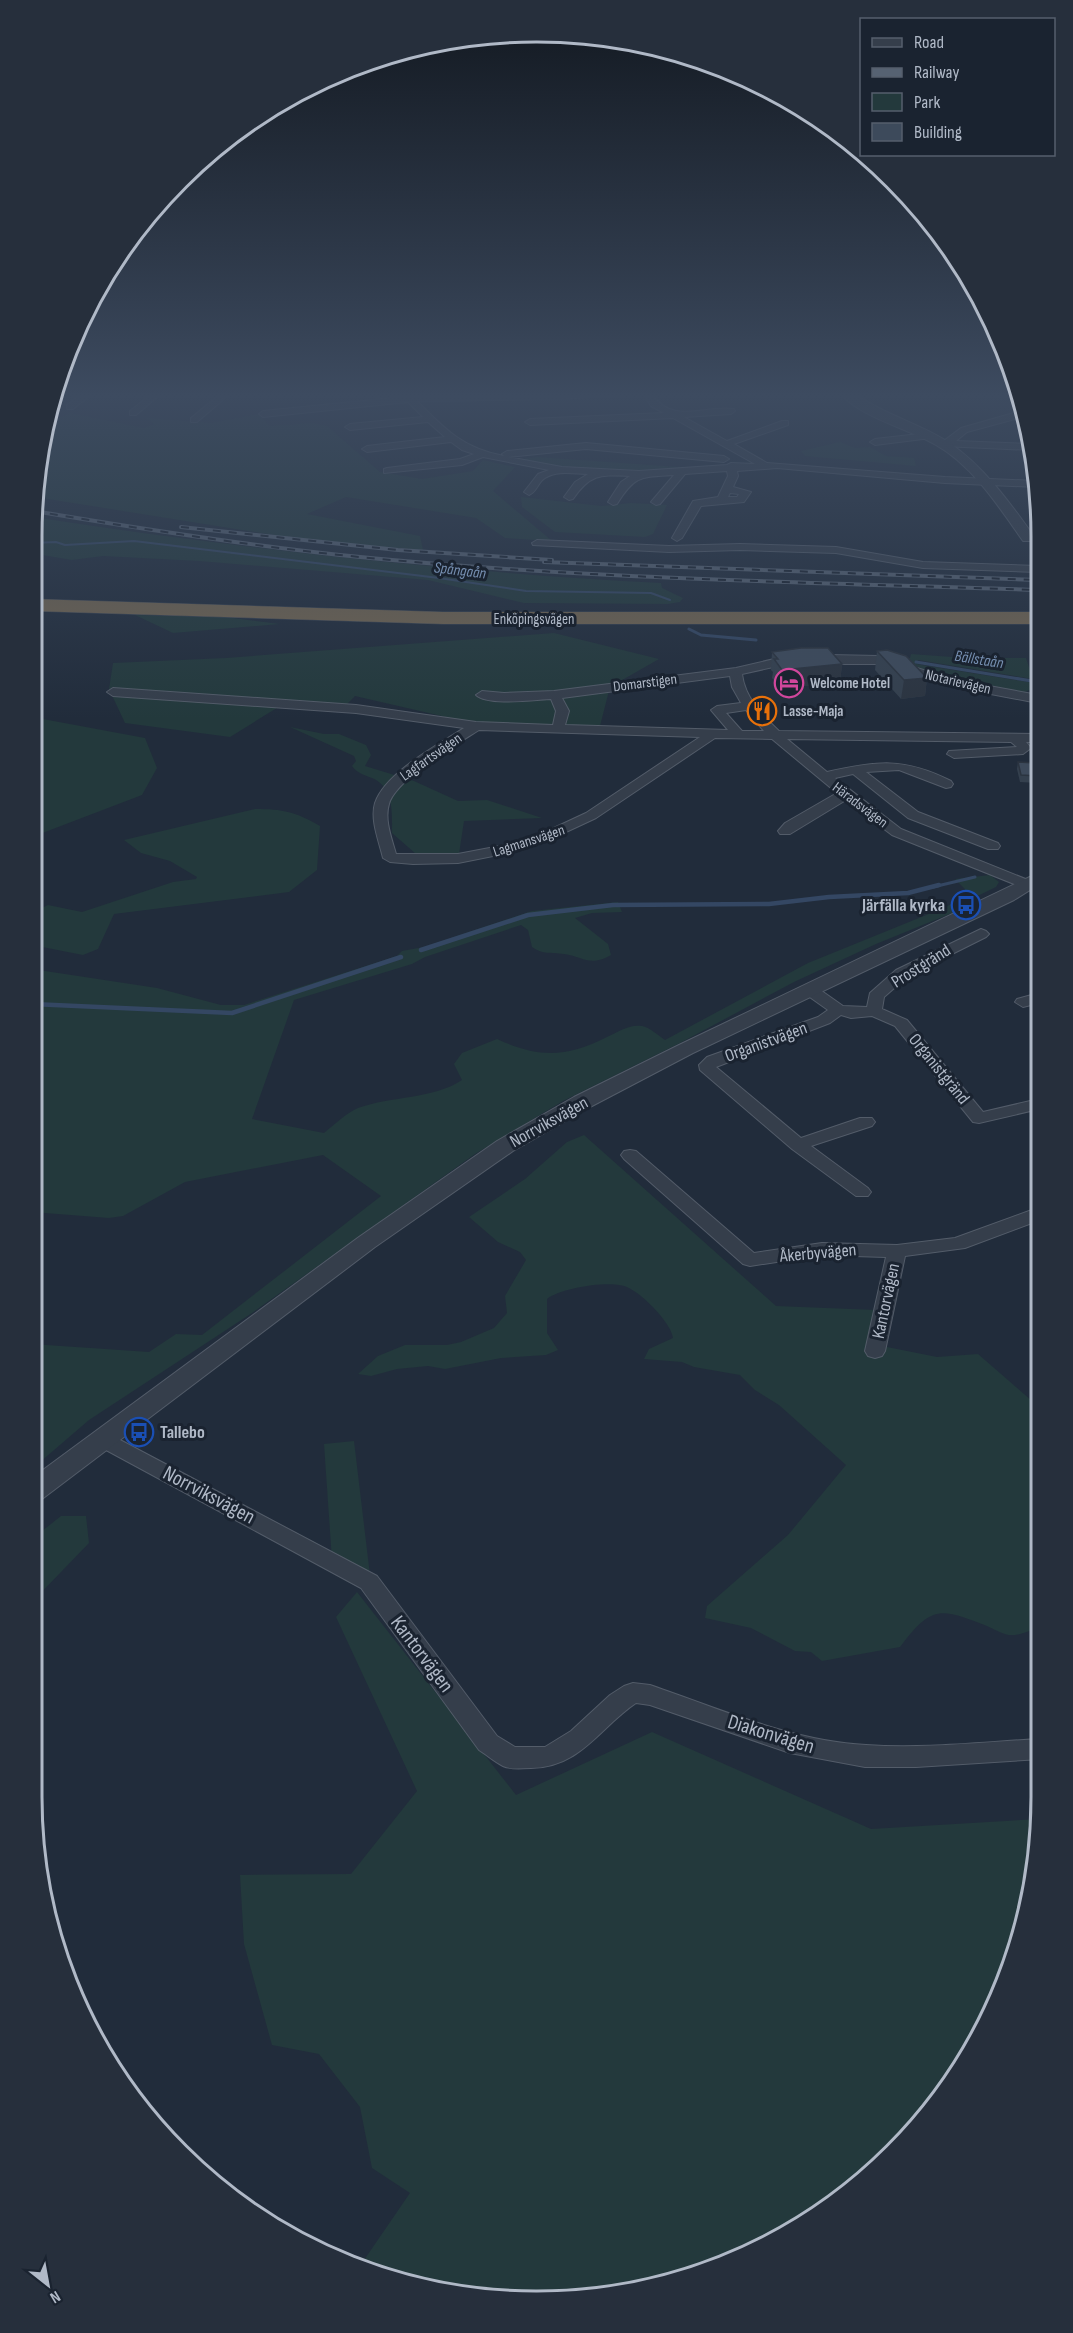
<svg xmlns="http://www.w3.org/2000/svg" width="1073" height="2333" viewBox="0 0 1073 2333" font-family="'Sofia Sans Condensed',sans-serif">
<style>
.green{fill:#23393c}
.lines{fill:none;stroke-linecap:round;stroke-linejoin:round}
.stream-far2{stroke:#344763;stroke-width:2}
.stream-far1{stroke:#344763;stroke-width:3}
.stream{stroke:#344763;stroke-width:4.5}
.minor-casing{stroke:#535c69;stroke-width:2}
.tertiary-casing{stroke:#535c69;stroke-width:2}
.motorway-casing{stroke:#404956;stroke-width:1}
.minor{fill:#353e4b;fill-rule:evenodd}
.tertiary{fill:#353e4b;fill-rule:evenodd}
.motorway{fill:#726551;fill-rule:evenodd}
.rail-casing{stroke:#566272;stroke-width:4}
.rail{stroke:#1a2330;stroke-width:2;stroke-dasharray:8;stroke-linecap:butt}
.wall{fill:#34404e}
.shaded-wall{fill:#2b3440}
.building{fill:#3d4a5b;stroke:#2b3440;stroke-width:1.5}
.labels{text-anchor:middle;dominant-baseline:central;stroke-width:6;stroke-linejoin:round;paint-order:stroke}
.far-street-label{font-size:15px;fill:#b0b9c7;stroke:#1a2330}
.far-poi-label{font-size:15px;font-weight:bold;fill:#b0b9c7;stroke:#1a2330;text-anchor:start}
.far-water-label{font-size:16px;font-style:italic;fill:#768fb1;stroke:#1a2330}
.poi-label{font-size:18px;font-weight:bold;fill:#b0b9c7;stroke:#1a2330;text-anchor:end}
.street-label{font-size:18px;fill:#b0b9c7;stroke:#1a2330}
.near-street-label{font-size:21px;fill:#b0b9c7;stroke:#1a2330}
.rim{fill:none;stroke:#b0b9c7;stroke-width:3}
</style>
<rect width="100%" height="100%" fill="#212c3b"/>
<path class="green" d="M70,413L144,428L154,424L147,418L212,423L258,414L270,426L312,423L327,426L380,472L422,479L473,471L483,460L515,467L493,491L552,541L505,538L476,518L346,497L307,514L420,536L423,550L318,542L35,497L41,438L47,419L55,420Z
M840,442L855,448L870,447L886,456L914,458L916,466L805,456L801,451Z
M537,457L693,468C633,473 575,471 516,460Z
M521,497L602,506L631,503L667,505L653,534L645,537L555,532L522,507Z
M33,517C242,549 451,572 661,583L662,588L683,598L680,602L668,604L524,603L428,580L199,561L103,556L72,560L42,555L32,556Z
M135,615L226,617L280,624L173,633Z
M554,633L659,659L610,687L600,726L472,723L355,696L345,706H280L230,737L125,723L109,689L113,663L226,658Z
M911,654L966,658H1026L1033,679L918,660L916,664L1034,683L1036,687L1025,692L1014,691L940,676L911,666L908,659L910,658Z
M32,717L145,738L157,768L142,795L32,837Z
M290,727L324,734H339L366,745L371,755L365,766L414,781L458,801L487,800L542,818L464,821L459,854H416L392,833C392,813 394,787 372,778C364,775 357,773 352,766L356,761L354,756Z
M255,809C283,809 296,812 320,826L317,870L289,892L114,914L98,949L83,955L32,945V913L48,905L82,912L173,882L196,879L197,877L170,861L141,853L124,840Z
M990,875L999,882L996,887L957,906L962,909L876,944L794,982L680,1043L563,1101L475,1154L252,1313L89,1420L32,1469V1344L149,1352L176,1334L202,1335L381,1196L323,1155L185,1182L123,1216L109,1218L32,1212V969L157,988L221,1005H244L397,956L402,951L424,947L532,911L618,902L622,912L592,913L575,918L608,944L611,955C590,967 584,957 564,954C550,952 544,955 532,947L528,930L521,925L425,957L412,964L294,1000L252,1119L324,1133C334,1125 346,1113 358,1108C391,1096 434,1099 462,1080L454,1064L462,1053L497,1039C538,1058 566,1058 607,1037C618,1032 629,1024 642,1026C649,1027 659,1036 665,1040L808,963L946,907L962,897L965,889L955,879Z
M584,1135L776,1306L876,1310L872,1344L937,1357L978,1354L1040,1408L1041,1626C1032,1630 1020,1636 1009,1635C1002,1634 994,1629 987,1626C941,1608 932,1604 900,1647L822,1661L811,1652L795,1651L751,1628L705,1618L707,1606L788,1535L846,1465L779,1405L755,1390L740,1375L694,1367L682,1362L644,1359L649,1349L673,1338C671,1322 639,1290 624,1286C606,1281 561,1288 547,1299V1333L558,1350L546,1355L501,1358L445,1369L428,1366L397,1369L371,1376L358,1374L378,1356L405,1345H447L461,1342L494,1328L507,1313L505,1296L526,1260L520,1252L498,1242L469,1217L525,1179L567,1142Z
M354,1441L370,1575L332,1560L324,1444Z
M61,1516H86L89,1543L32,1602V1539Z
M357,1592L516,1795L652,1732L871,1829L1039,1819L1032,1895L1003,1989L916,2130L789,2234L698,2275L603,2297L438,2292L362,2263L410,2193L372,2168L360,2107L319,2054L272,2045L244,1944L240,1875L351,1874L417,1791L336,1617Z"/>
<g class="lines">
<path class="stream-far2" d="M32,543L56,542L65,545L134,541L439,578L526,591L651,593L670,600"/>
<path class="stream-far1" d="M689,629L701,635L756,640
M916,662L1038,682
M933,887L975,877"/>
<path class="stream" d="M421,950L528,915L613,905L769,904L829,897L908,893L939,885
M32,1004L232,1013L401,957"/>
<g class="minor-casing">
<path id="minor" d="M85,392H94L73,409H67V405Z
M154,392H163L136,415H130V411Z
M223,392H232L197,422H191V418Z
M291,392H300L295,396Z
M399,392H408L411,395L626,392L622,395L559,399L417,401C445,429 462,448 504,456L502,454L507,451L586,443L724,456L729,459L724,462L586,449L508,457L562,467L639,471L727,465L731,463L755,464L673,418L530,425L525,422L530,419L664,413L651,406L642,392H650C673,426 702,405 734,409L735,411L731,414L684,417L727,441L782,421H788V425L734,444L767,463L945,477L1037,481V487L945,483L777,468L737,471L738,476L733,487L751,492L744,502L701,506L682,538L677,541L672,538L693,501L718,497L728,476L727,471L685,474L660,504L656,505L651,502L674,475C641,477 635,475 617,504L613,505L608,502L621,482L630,476C601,475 591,473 573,499L569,500L564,497L575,482L588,474C575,474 557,470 545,478C538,482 537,492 529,495L524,492L538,474L549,470L483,457L462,465L384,473V469L387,468L460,459L474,454L462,450L451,442L367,452L362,449L367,446L445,437L428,422L350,430L345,427L350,424L423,417L408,402L263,417L259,414L263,411L403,397ZM730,493L739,494L737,497H728Z
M1021,411L1023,417L967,432L956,441L1030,444L1032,450L942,446L937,443L945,440L961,428Z
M928,433L931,434V438L875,445L870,442L875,439Z
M537,540L669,546L740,544L836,547L923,562L1037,566V572L923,568L836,553L740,550L669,552L533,545L532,543Z
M830,655L878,656L956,680L1038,695V703L954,687L877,664H787L742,674C745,698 762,715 779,731L1038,734V742H1026L1031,748L1023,754L954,758L947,754L949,751L1017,747L1011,742L787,739L827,772C876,761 904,757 951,781L953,784L951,787L946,788L899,770L866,772L918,812L998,843L1000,846L998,849H988L908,818L853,774L835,778L901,829L1038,884L1039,894L892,835L846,800L790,834H780L778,831L785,823L837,793L772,739L715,738L596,818L551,839L508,853L458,863L413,864L390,862L383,858C379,841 370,820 375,803C385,773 439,744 464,728L356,713L113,696L107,692L113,688L356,705L476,722L553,725L556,711L551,699C533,700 488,706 476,695L482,691L504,693L554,691L736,668L787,656ZM730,676L732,687L741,703L717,706L711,710L728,730L565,725L569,711L562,698ZM746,710L764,731H742L726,713ZM479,730L700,737L586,813L541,834L500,846L458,854H396C392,839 384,820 389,804C396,779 457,744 479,730Z
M981,929L986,931L989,934L986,937L908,976L884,997L882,1009L907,1020L983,1112L1039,1099V1109L979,1123L973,1122L895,1026L872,1016L851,1018L841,1015L830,1023L716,1067L801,1138L860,1118H872L875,1122L872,1126L811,1146L868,1188L871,1192L868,1196H856L792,1149L700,1070L699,1065L707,1057L818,1017L828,1010L804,993L802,990L804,987H816L843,1006L867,1007L870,993L896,970Z
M1039,993V1003L1023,1007L1015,1002L1017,999Z
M630,1150L636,1151L754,1253L822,1243L897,1245L955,1238L1040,1207V1220L965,1248L905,1256L885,1351L882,1356L875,1358L868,1356L865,1351L886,1257L822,1255L750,1266L743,1264L624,1159L621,1155L624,1151Z
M103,1431L377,1576L497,1736L515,1747H545L571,1731L610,1695L624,1686L633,1683L650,1685C720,1709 792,1741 866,1745C924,1749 983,1742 1041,1739V1759L916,1767H865L790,1753L650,1705L636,1703C599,1728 581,1767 531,1768C521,1768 512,1770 503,1766C495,1762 487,1755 479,1750L361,1588L95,1444L92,1439L95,1434Z"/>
</g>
<g class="tertiary-casing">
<path id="tertiary" d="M839,392C856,392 869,404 885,411C905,421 928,429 948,442C983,465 1011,504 1035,538L1033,541H1023C999,507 973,466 936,445C906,427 862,419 839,392Z
M1038,873V885L1014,900L693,1053L590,1107L513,1151L375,1247L42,1499L32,1502V1478L359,1237L497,1141L574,1097L679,1045Z"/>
</g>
<g class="motorway-casing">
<path id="motorway" d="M32,599L443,612H1038V624H443L32,611Z"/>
</g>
<use href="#minor" class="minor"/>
<use href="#tertiary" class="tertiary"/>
<use href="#motorway" class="motorway"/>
<g class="rail-casing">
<path id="rail" d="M34,511C136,528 237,544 340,555C572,579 805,582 1038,590
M181,527L398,550L552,560
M544,562L1037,580"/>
</g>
<use href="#rail" class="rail"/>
</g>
<path class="wall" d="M877,651L927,678L925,696L901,699L875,670Z
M772,652L842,664L840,683L781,688L772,678L773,672L771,670Z
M1018,762L1038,771V783L1020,782L1017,769Z"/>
<path class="shaded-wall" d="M842,664L840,683L781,688L782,670Z
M927,678L925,696L901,699L904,680Z"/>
<path class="building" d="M801,648H828L842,664L782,670L774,659H778L772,652Z
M887,650L906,656L927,678L904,680L877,651Z
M1018,762L1036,763L1038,771V776L1021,775Z"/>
<linearGradient id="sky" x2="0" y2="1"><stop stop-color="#121820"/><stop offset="0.55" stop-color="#3d4b60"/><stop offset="1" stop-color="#3d4b60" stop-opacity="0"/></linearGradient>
<rect width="1073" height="719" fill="url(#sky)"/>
<defs>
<g id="hotel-ring" transform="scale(1.5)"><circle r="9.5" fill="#1a2330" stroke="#d1479c" stroke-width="1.5"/><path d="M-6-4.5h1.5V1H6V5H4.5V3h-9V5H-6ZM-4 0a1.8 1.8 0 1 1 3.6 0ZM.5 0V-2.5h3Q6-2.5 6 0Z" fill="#d1479c"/></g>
<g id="restaurant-ring" transform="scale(1.5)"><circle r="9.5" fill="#1a2330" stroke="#e8710a" stroke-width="1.5"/><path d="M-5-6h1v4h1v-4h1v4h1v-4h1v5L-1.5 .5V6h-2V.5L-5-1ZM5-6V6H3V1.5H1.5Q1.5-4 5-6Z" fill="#e8710a"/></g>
<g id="bus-ring" transform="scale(1.5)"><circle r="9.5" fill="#1a2330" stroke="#1a4fb4" stroke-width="1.5"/><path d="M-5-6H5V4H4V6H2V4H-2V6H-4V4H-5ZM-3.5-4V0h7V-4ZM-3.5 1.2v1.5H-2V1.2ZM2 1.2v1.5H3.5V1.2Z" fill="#1a4fb4"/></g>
</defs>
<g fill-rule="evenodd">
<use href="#hotel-ring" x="789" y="683"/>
<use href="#restaurant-ring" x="762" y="711"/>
<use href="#bus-ring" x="966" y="905"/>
<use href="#bus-ring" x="139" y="1432"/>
</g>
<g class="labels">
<g class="far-street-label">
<text x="534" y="619">Enköpingsvägen</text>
<text transform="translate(958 682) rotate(13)">Notarievägen</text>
<text transform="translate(645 683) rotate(-7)">Domarstigen</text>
<text transform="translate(431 757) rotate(-35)">Lagfartsvägen</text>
<text transform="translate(860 805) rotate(37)">Häradsvägen</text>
<text transform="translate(529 841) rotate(-18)">Lagmansvägen</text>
</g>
<g class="far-poi-label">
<text x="810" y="683">Welcome Hotel</text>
<text x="783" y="711">Lasse-Maja</text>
</g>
<g class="far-water-label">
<text transform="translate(460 571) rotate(7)">Spångaån</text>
<text transform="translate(979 660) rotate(9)">Bällstaån</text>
</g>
<g class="poi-label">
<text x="945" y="905">Järfälla kyrka</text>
<text x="160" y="1432" text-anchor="start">Tallebo</text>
</g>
<g class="street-label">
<text transform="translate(921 966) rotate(-32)">Prostgränd</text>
<text transform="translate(766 1042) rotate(-20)">Organistvägen</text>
<text transform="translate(939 1069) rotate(51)">Organistgränd</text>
<text transform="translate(549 1122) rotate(-29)">Norrviksvägen</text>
<text transform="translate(818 1253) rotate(-5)">Åkerbyvägen</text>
<text transform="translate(886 1301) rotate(-78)">Kantorvägen</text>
</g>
<g class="near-street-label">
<text transform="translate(209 1495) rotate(28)">Norrviksvägen</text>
<text transform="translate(422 1654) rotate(53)">Kantorvägen</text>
<text transform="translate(771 1734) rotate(17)">Diakonvägen</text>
</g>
</g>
<path d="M0 0H1073V2333H0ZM536 42H537A494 494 0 0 1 1031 536V1797A494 494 0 0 1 537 2291H536A494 494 0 0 1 42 1797V536A494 494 0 0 1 536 42Z" fill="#262f3c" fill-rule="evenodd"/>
<path class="rim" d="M536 42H537A494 494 0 0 1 1031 536V1797A494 494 0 0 1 537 2291H536A494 494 0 0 1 42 1797V536A494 494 0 0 1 536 42Z"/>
<rect x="860" y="18" width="195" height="138" fill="#1a2330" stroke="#565f6c" stroke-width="1.5"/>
<rect x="872" y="38" width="30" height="9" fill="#353e4b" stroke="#565f6c" stroke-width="1.5"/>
<text x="914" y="48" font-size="18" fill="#b0b9c7">Road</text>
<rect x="872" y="68" width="30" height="9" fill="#566272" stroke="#565f6c" stroke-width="1.5"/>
<text x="914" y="78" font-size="18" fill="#b0b9c7">Railway</text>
<rect x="872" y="93" width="30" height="18" fill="#23393c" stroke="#565f6c" stroke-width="1.5"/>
<text x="914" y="108" font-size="18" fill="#b0b9c7">Park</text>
<rect x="872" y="123" width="30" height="18" fill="#3d4a5b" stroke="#565f6c" stroke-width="1.5"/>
<text x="914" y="138" font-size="18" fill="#b0b9c7">Building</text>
<g transform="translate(48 2285) rotate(149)" stroke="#1a2330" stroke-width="4.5" paint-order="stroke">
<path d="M0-4.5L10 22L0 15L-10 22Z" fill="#b0b9c7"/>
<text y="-9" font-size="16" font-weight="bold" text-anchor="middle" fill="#b0b9c7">N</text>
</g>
</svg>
